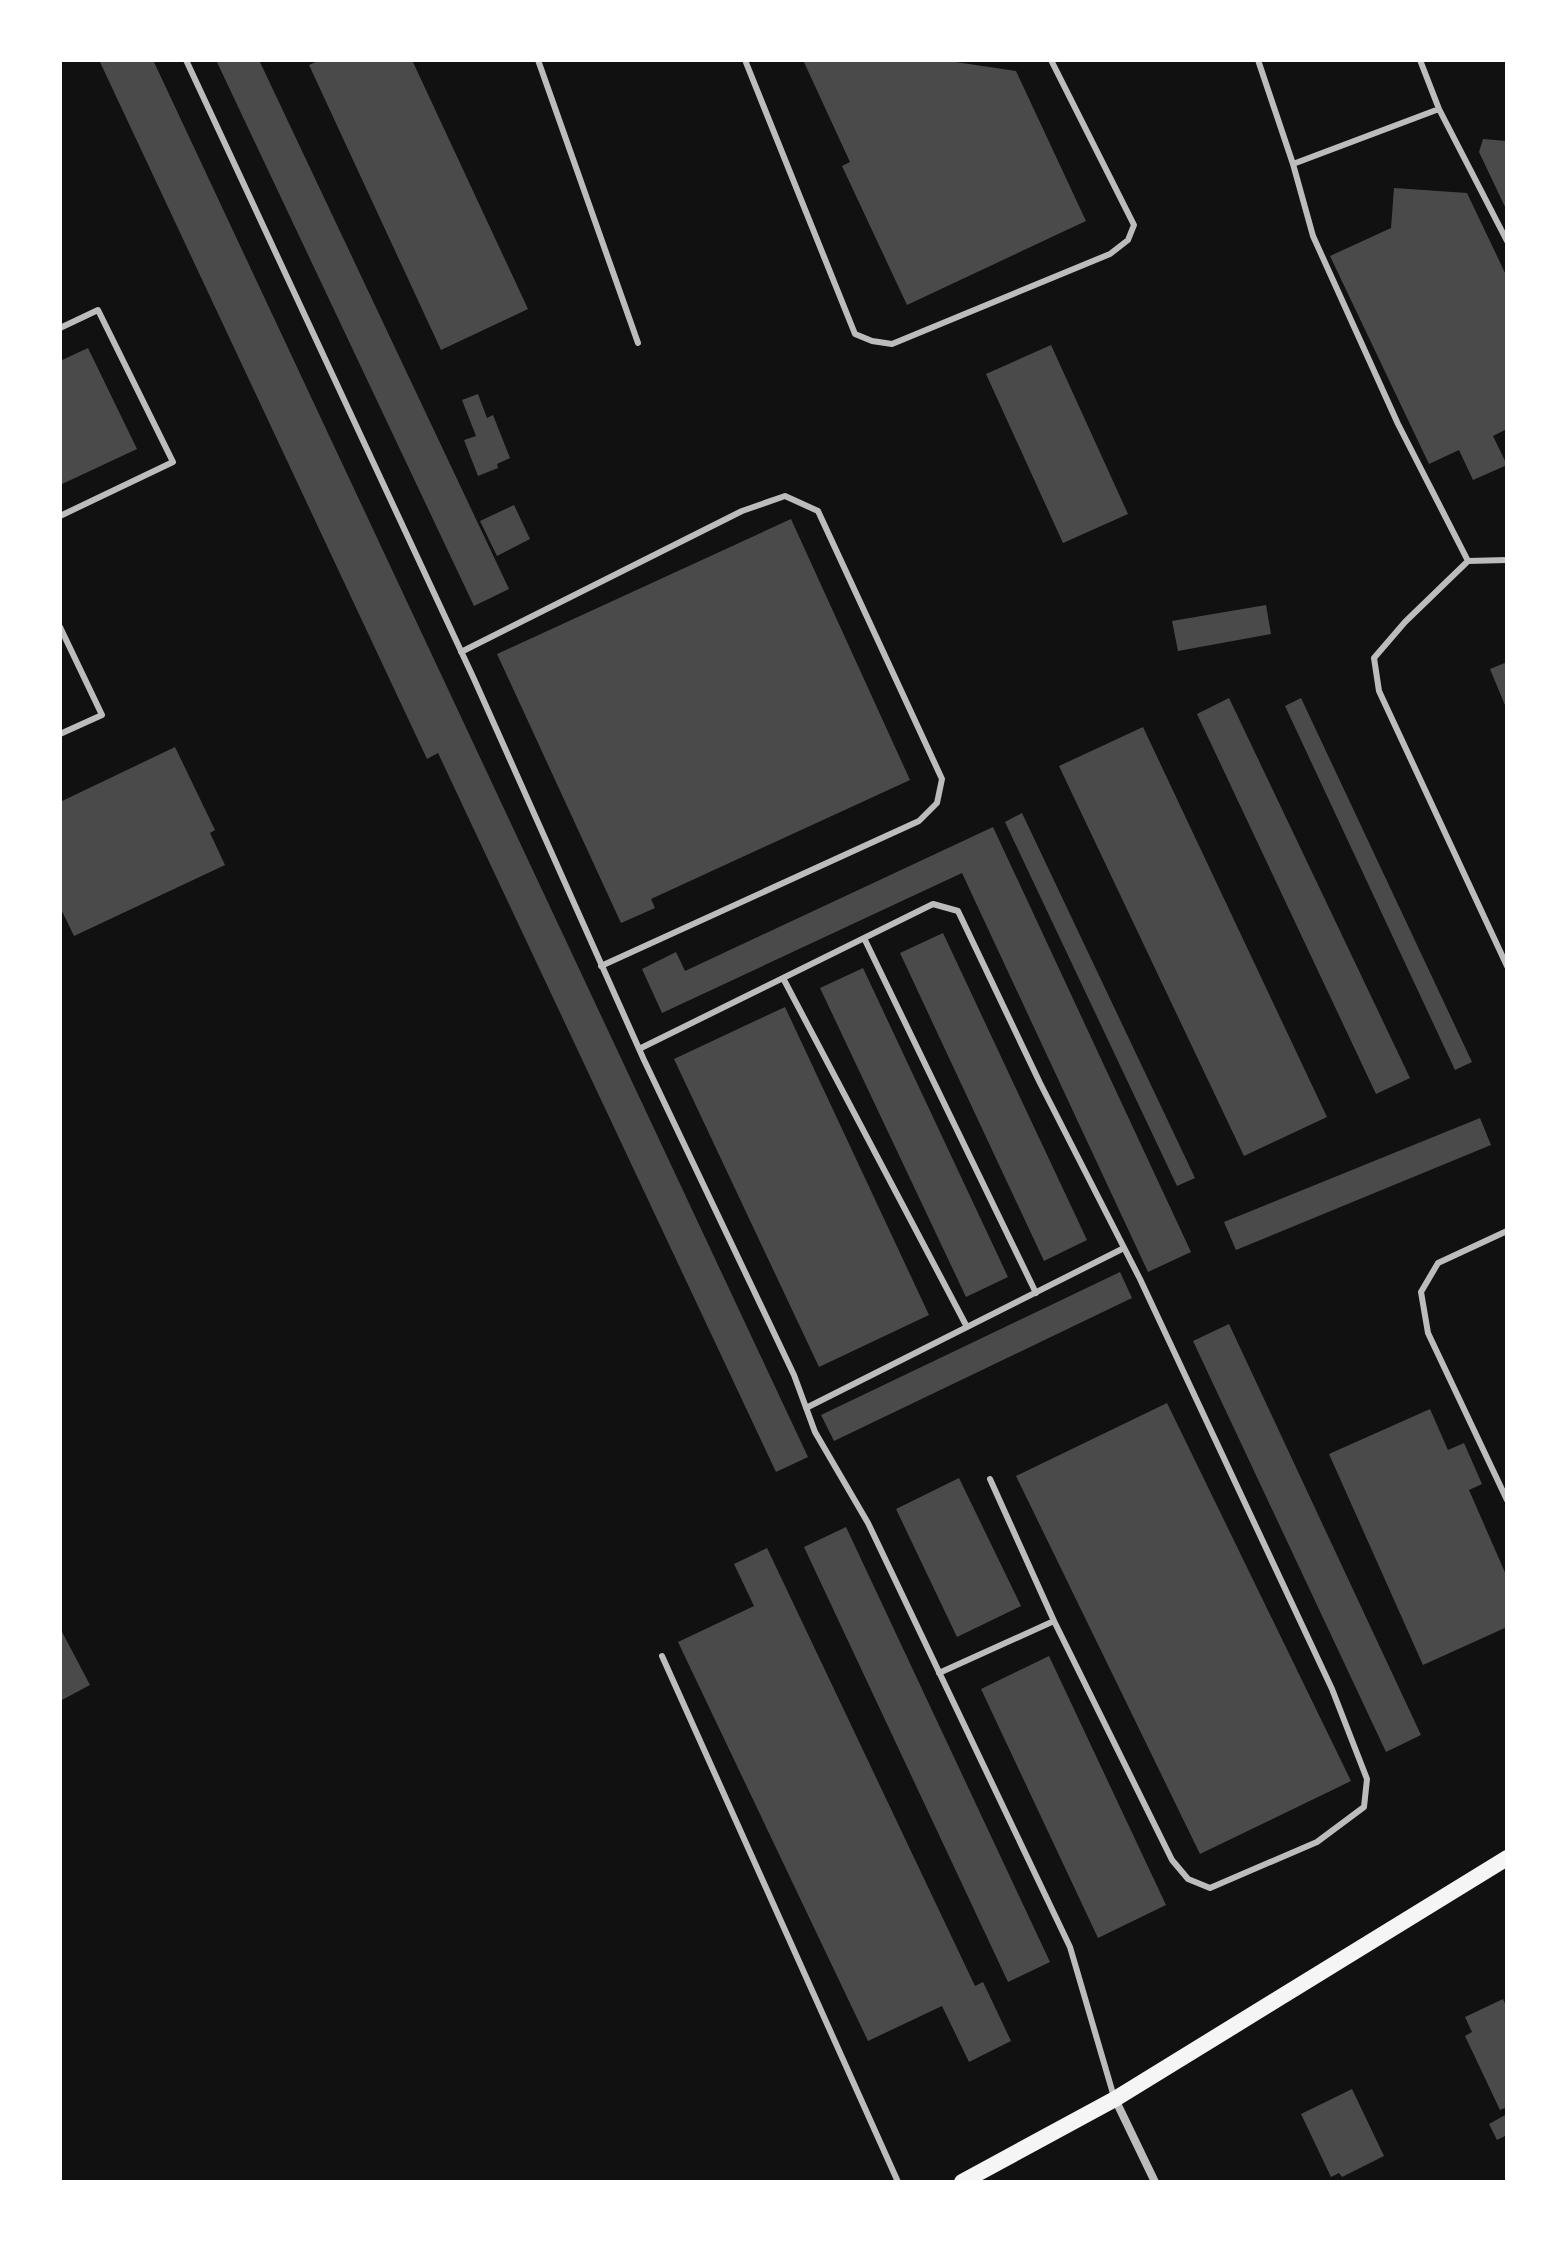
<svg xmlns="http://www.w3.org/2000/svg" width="1567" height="2242" viewBox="0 0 1567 2242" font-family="'Work Sans',sans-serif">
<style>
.building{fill:#4a4a4a}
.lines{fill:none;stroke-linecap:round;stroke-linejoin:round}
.service{stroke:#bcbcbc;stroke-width:6}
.minor{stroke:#bcbcbc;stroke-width:8}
.secondary{stroke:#f5f5f5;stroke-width:16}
</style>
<rect width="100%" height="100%" fill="#111"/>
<path class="building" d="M99,60H153L808,1457L776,1472L438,753L427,759Z
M216,60H259L509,589L474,606Z
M320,60H412L528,309L441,350L309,65Z
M803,60H942L1016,71L1086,221L907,305L842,166L850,162Z
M1483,139L1507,141V211L1479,152Z
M1394,188L1467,193L1507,277V429L1493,436L1507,465L1473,480L1459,450L1429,464L1330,256L1391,228Z
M1051,345L1128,514L1063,543L986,374Z
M88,348L137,449L60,485V361Z
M478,394L487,418L493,415L510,458L497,464L498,468L478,476L464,440L476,436L462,400Z
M514,505L530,539L497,556L480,521Z
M791,519L910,780L651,899L655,908L621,923L497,654Z
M1266,605L1271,634L1178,651L1172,621Z
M1507,662V710L1490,669Z
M1229,698L1410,1078L1376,1094L1197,714Z
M1301,698L1472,1062L1455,1070L1285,706Z
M1143,727L1327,1117L1244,1156L1059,766Z
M175,747L215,830L210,833L225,865L74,936L60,907V802Z
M1022,813L1195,1178L1177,1186L1005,822Z
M993,827L1191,1252L1148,1272L962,873L662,1013L642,969L676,952L685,971Z
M943,933L1087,1240L1044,1261L900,953Z
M863,968L1008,1277L966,1297L820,988Z
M785,1007L929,1315L819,1367L674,1059Z
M1480,1118L1491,1145L1236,1250L1224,1222Z
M1120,1272L1132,1298L834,1441L821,1415Z
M1229,1324L1421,1735L1386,1752L1193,1341Z
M1167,1403L1351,1781L1200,1854L1016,1476Z
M1430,1409L1448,1450L1464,1443L1482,1484L1469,1490L1507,1577V1627L1423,1665L1329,1454Z
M959,1478L1021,1606L957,1637L896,1509Z
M846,1527L1050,1962L1008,1982L804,1547Z
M767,1548L975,1986L983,1982L1011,2041L969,2062L942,2006L868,2041L678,1642L754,1606L734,1564Z
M60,1628L90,1685L60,1701Z
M1049,1656L1166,1905L1098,1938L981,1689Z
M1503,1999L1507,2008V2107L1500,2110L1465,2036L1472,2032L1465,2017Z
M1352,2089L1384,2156L1342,2177L1339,2173L1331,2177L1301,2114Z
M1507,2114V2135L1497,2140L1489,2124Z"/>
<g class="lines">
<path class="service" d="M186,60L474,679L644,1060L794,1375L815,1432L868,1523L1070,1947L1114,2097
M538,60L638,343
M745,60L855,334L872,341L892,344L1110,254L1128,240L1134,225L1051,60
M1258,60L1293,164L1313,236L1398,424L1468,561L1507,560
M1420,60L1439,109L1507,241
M1293,164L1439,109
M60,328L98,310L173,462L60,516
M1468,561L1405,622L1374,658L1379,691L1507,966
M60,627L102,715L60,734
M461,652L742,511L785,496L818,511L942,779L937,803L919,821L601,966
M864,938L1036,1293
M783,978L967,1327
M639,1049L933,904L958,911L1040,1083L1140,1279L1332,1689L1367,1779L1364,1807L1317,1842L1210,1888L1188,1879L1172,1860L1054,1621
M1507,1231L1438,1263L1421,1292L1428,1333L1507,1500
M806,1408L1124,1248
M662,1656L898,2182
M939,1673L1054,1621L990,1479"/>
<path class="minor" d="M1115,2099L1155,2182"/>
<path class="secondary" d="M962,2182L1115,2099L1507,1858"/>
</g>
<rect width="1567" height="2242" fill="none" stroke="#ffffff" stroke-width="124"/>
</svg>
